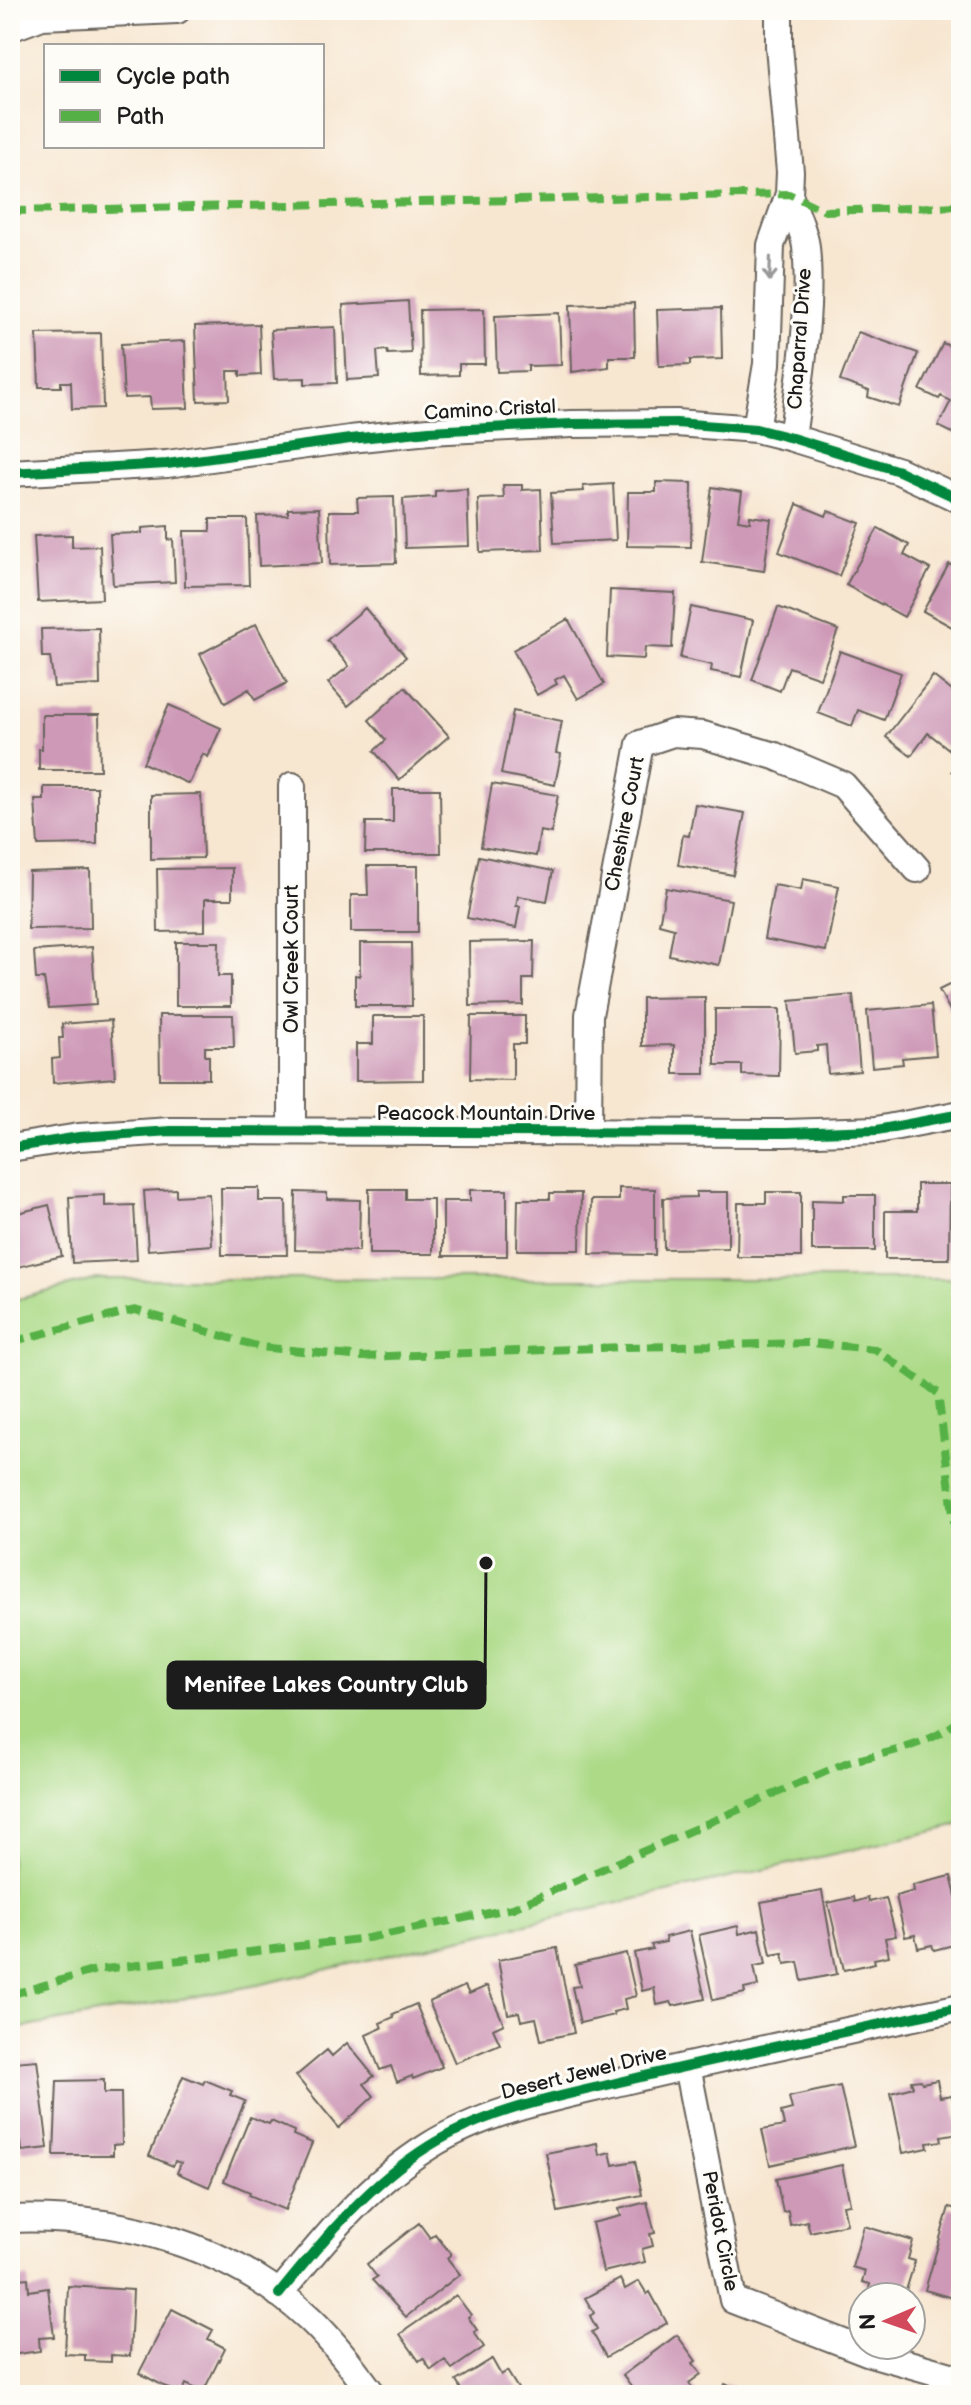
<svg xmlns="http://www.w3.org/2000/svg" width="971" height="2405" viewBox="0 0 971 2405" font-family="'Balsamiq Sans',sans-serif">
<style>
.green{fill:#acda87;stroke:#647b52;stroke-width:2}
.building{fill:#ce99b7}
.lines{fill:none;stroke-linecap:round;stroke-linejoin:round}
.minor-casing{stroke:#69635b;stroke-width:30}
.minor{stroke:#fff;stroke-width:26}
.quiet{stroke:#55b145;stroke-width:8;stroke-dasharray:16 8;stroke-linecap:butt}
.cycleway-casing{stroke:#fdfcf7;stroke-width:15}
.cycleway{stroke:#00873e;stroke-width:10}
.oneway{stroke:#999}
.labels{text-anchor:middle;dominant-baseline:central;stroke-width:6;stroke-linejoin:round;paint-order:stroke}
.street-label{font-size:20px;fill:#1c1c1c;stroke:#fdfcf7}
.leader{fill:none;stroke:#1c1c1c;stroke-width:3}
.callout-dot{fill:#1c1c1c;stroke:#fdfcf7;stroke-width:3}
.callout{fill:#1c1c1c;stroke:#1c1c1c;stroke-width:3}
.callout-label{font-size:22px;text-anchor:middle;font-weight:bold;fill:#fff}
</style>
<rect width="100%" height="100%" fill="#fdfcf7"/>
<filter id="ink" filterUnits="userSpaceOnUse"><feTurbulence type="fractalNoise" baseFrequency=".0125" numOctaves="2"/><feDisplacementMap in="SourceGraphic" scale="16" xChannelSelector="R" yChannelSelector="G"/><feConvolveMatrix kernelMatrix="1 2 1 2 8 2 1 2 1" color-interpolation-filters="sRGB"/></filter>
<filter id="wash" filterUnits="userSpaceOnUse"><feTurbulence type="fractalNoise" baseFrequency=".006" numOctaves="4" result="noise"/><feDisplacementMap in="SourceGraphic" scale="32" xChannelSelector="R" yChannelSelector="G"/><feGaussianBlur stdDeviation="1.8" result="paint"/><feColorMatrix in="noise" values="0 0 0 0 0 0 0 0 0 0 0 0 0 0 0 0 0 1.4 0 .05"/><feComposite in="paint" operator="in"/></filter>
<g filter="url(#wash)">
<rect width="100%" height="100%" fill="#f7e6d0"/>
<path class="green" d="M97,1279H961V1825L258,1985L10,2030V1301Z"/>
<g id="blocks">
<path class="building" d="M408,301L411,353L388,354L387,350L377,351L379,378L347,380L343,305Z
M634,303L635,357H609V367L572,372L570,305Z
M721,308L722,359L690,360V365L659,366L657,310Z
M484,309L485,364H459V375L421,376L420,310Z
M559,313L561,365L528,366V371L497,372L495,316Z
M259,324L261,375L240,376V371H228L229,400L198,401L195,326Z
M335,327L337,383L305,384V378L274,379L271,330Z
M858,332L918,353L899,407L868,397L869,391L840,381Z
M101,333L103,408L72,409L71,382H61V387H39L37,334Z
M185,341L188,408L151,409L150,397L124,398L121,344Z
M943,343L961,352V437L938,426L951,401L941,396L939,399L920,390Z
M656,482L692,483L691,547L627,546L628,492H656Z
M613,484L616,540L554,543L551,493L584,491L583,486Z
M503,485H522V490L541,489L543,550L480,552L478,499L504,498Z
M712,487L742,492L738,520L750,522V516L771,519L764,571L702,562Z
M467,489L469,546L405,548L403,499L435,497V491Z
M394,497L396,563L330,565L329,511H358L357,498Z
M797,504L826,516L828,511L860,523L839,576L779,552Z
M319,508L322,563L259,566L257,516L288,515V509Z
M210,519H247L249,585L185,586L184,531H210Z
M168,526V540L173,539L175,582L113,585L110,534L142,533V528Z
M878,528L909,545L904,555L930,569L904,617L846,585Z
M72,535V547L100,546L102,599L38,602L34,536Z
M949,564L961,570V632L923,611Z
M610,590L675,593L672,648L645,647L644,659L607,657Z
M691,607L753,620L741,677L711,671L712,665L680,658Z
M778,607L838,630L820,678L789,667L780,691L752,680Z
M365,608L406,657L348,706L328,683L349,666L327,640Z
M568,619L604,684L578,699L564,675L555,680L557,684L537,695L513,650Z
M256,624L287,683L255,700L249,689L225,703L200,654Z
M99,628L100,685L54,687L50,657H42L41,629Z
M840,651L901,673L884,720L858,710L852,726L818,713Z
M933,676L961,698V744L954,753L928,733L911,756L886,737Z
M405,687L449,736L399,780L374,751L386,740L369,720Z
M169,705L221,728L208,757L203,754L189,784L143,763Z
M513,711L562,721L556,753L561,754L555,785L501,774Z
M42,715H99L100,770H39V749H42Z
M961,760V778L952,771Z
M492,784L558,795L551,833L540,831L536,856L481,847Z
M44,787H97V844L38,845L35,800H44Z
M393,789H440L441,853H365L366,822H393Z
M201,794L203,858L151,859V795Z
M695,804L745,813L733,875L678,865L683,835L689,836Z
M479,856L553,871L547,901L518,896L516,906H520L516,928L467,918Z
M367,866H418V932H351V895H368Z
M232,868V899H205V931L158,932L157,869Z
M90,870L91,928L28,929L29,872Z
M803,879L839,886L826,951L764,939L774,885L801,890Z
M666,888L731,900L719,965L669,955L674,928L659,924Z
M534,941L533,979H523V1005L470,1006L469,942Z
M176,942H219L218,976H231V1006H176Z
M360,943H411L412,1006H355V975L360,976Z
M92,947L96,1005L49,1008L44,979H36L34,951Z
M961,979V1031L939,990Z
M853,995L860,1071L828,1074L826,1045L817,1046V1051L795,1053L790,1001Z
M705,997V1074H674V1045L642,1046V998Z
M931,1005L936,1055L902,1058L903,1064L872,1067L867,1011Z
M715,1009H780L779,1076L742,1075V1065H715Z
M159,1015H233L234,1047H205V1056H209V1079H160Z
M373,1016H423V1080L356,1081V1044H373Z
M471,1016H525V1044H513V1080L470,1079Z
M111,1020L115,1078L53,1083L52,1059L60,1058L59,1038H63L62,1024Z
M917,1184H950L949,1259H885V1211H917Z
M221,1188H259V1201H286L287,1255H222Z
M619,1188L655,1189V1255L590,1254L591,1200H619Z
M176,1189V1196L209,1194L212,1245L148,1250L144,1191Z
M369,1189H405V1199H433V1254H369Z
M470,1190H507V1256H443V1201H470Z
M296,1192L327,1193V1199L360,1200L359,1251L295,1250Z
M696,1192H728V1248L664,1249L663,1198L696,1197Z
M766,1192H801V1257H737L738,1203H766Z
M550,1193H581L580,1250H517L518,1199H550Z
M105,1195V1206L134,1205L137,1260L72,1263L69,1197Z
M844,1195H875V1251H812V1200L844,1201Z
M49,1205L62,1256L10,1269V1210L17,1209L18,1213Z
M951,1876L961,1916V1943L934,1950L932,1945L918,1948L915,1935L905,1937L896,1896L914,1891L913,1885Z
M822,1891L837,1974L802,1981L798,1962L785,1964L783,1953L771,1955L761,1902Z
M854,1897L855,1902L868,1898L869,1902L886,1898L896,1936L885,1938L889,1956L874,1959L875,1963L844,1970L828,1903Z
M738,1926L739,1934L759,1929L766,1964L754,1966L758,1986L744,1989L745,1993L713,2000L699,1935Z
M690,1931L705,1999L673,2006L671,2002L657,2005L654,1988L642,1991L634,1953L653,1949L651,1945L666,1942L665,1937Z
M557,1948L574,2033L541,2040L536,2018L521,2021L519,2012L508,2014L498,1960Z
M626,1953L636,1996L624,1999L626,2009L613,2012L614,2015L580,2023L572,1987L580,1986L575,1965Z
M465,1986L469,1994L487,1986L504,2024L493,2029L500,2044L455,2063L429,2002Z
M416,2004L442,2067L413,2079L412,2076L397,2082L391,2066L380,2070L366,2035L382,2028L380,2023L394,2017L393,2014Z
M347,2043L374,2076L364,2084L374,2096L339,2128L296,2076L327,2050L332,2056Z
M10,2059H14V2062L37,2060L48,2148L22,2151L21,2142L13,2143L15,2156H10Z
M183,2076L203,2084L205,2080L232,2091L230,2095L245,2101L209,2187L177,2173L181,2163L175,2161L173,2166L149,2156Z
M104,2080V2093H121L122,2144L113,2145V2155H54L57,2081Z
M921,2080L922,2083L937,2080L940,2097L952,2095L959,2133L941,2136L942,2141L927,2143L928,2148L903,2153L891,2093L913,2087L911,2081Z
M840,2086L854,2146L770,2165L762,2130L784,2126L781,2112L792,2109L789,2097Z
M250,2117L269,2124L271,2121L294,2131L293,2135L312,2143L285,2210L249,2195L250,2192L224,2181Z
M597,2143L599,2155L610,2152L613,2165L635,2161L642,2195L558,2212L546,2153Z
M842,2165L850,2204L843,2205L847,2224L810,2232L807,2221L790,2225L788,2211L783,2212L776,2179Z
M647,2202L655,2233L650,2234L653,2246L642,2249L645,2262L603,2272L592,2223L621,2216L619,2209Z
M949,2207L961,2210V2282L956,2299L925,2290Z
M419,2223L430,2238L435,2234L451,2254L447,2258L460,2274L406,2317L372,2280L377,2277L367,2264Z
M864,2226L913,2241L908,2259L915,2261L904,2297L869,2289L870,2284L862,2282L865,2271L852,2267Z
M28,2278L29,2291L48,2288L54,2337L39,2338L40,2351L10,2355V2280Z
M620,2279L625,2289L639,2281L647,2294L650,2292L667,2323L606,2357L592,2332L597,2329L590,2316L594,2313L585,2298Z
M68,2286L133,2290L130,2356L111,2355V2362L85,2361V2355L65,2354Z
M456,2295L471,2315L468,2317L477,2330L474,2332L484,2347L452,2369L445,2360L431,2370L423,2358L419,2361L400,2334Z
M172,2309L213,2330L208,2339L225,2348L203,2392L186,2384L181,2395L139,2373Z
M677,2335L696,2361L693,2363L701,2374L689,2383L696,2393L693,2395H638L623,2375Z
M492,2359L501,2375L507,2371L522,2395H454L462,2391L456,2381Z
M725,2384L738,2390L739,2386L759,2395H708L710,2389L721,2394Z"/>
</g>
</g>
<g filter="url(#ink)">
<use href="#blocks" fill-opacity="0" stroke="#69635b" stroke-width="2"/>
<g class="lines">
<g class="minor-casing">
<path id="minor" d="M10,28L42,16L177,10
M789,194C794,211 804,230 806,247C812,306 800,379 792,438
M756,429L767,364L771,245L789,194L790,172L779,46V10
M10,473L167,464L350,439L429,431L572,424L676,423L756,429L792,438L899,471L961,500
M292,786V1131
M588,1132L589,1015L640,744L673,733L703,735L775,756L843,785L917,869
M10,1148L79,1137L171,1131L786,1133L877,1130L961,1114
M687,2066L733,2300L867,2352L961,2379
M10,2219C117,2215 230,2244 310,2319C334,2342 354,2369 373,2395
M279,2294C324,2239 368,2184 429,2146C488,2109 558,2097 624,2081C736,2054 848,2031 961,2007"/>
</g>
<use href="#minor" class="minor"/>
<path class="quiet" d="M10,211L789,194L825,211L961,206
M10,1342L135,1310L260,1347L362,1357L625,1347L811,1343L875,1349L938,1393L961,1578
M10,1995L96,1970L368,1938L513,1908L848,1762C888,1752 929,1746 961,1719"/>
<g class="cycleway-casing">
<path id="cycleway" d="M10,473L167,464L350,439L429,431L572,424L676,423L756,429L792,438L899,471L961,500
M10,1148L79,1137L171,1131L786,1133L877,1130L961,1114
M279,2294C324,2239 368,2184 429,2146C488,2109 558,2097 624,2081C736,2054 848,2031 961,2007"/>
</g>
<use href="#cycleway" class="cycleway"/>
</g>
<defs><path id="oneway-shaft" d="M-6 0H5M1.5-3L5.5 0L1.5 3" fill="none" stroke-width="1.6" stroke-linecap="round" stroke-linejoin="round" transform="scale(2)"/></defs>
<use class="oneway" href="#oneway-shaft" transform="translate(770 269) rotate(92)"/>
</g>
<g class="labels">
<g class="street-label">
<text transform="translate(800 339) rotate(-86)">Chaparral Drive</text>
<text transform="translate(490 410) rotate(-3)">Camino Cristal</text>
<text transform="translate(625 824) rotate(-79)">Cheshire Court</text>
<text transform="translate(292 959) rotate(-90)">Owl Creek Court</text>
<text x="486" y="1114">Peacock Mountain Drive</text>
<text transform="translate(584 2073) rotate(-14)">Desert Jewel Drive</text>
<text transform="translate(720 2231) rotate(79)">Peridot Circle</text>
</g>
</g>
<path class="leader" d="M486 1563L485 1685"/>
<circle class="callout-dot" cx="486" cy="1563" r="8"/>
<rect class="callout" x="168" y="1662" width="317" height="46" rx="8"/>
<g class="callout-label">
<text x="326" y="1692">Menifee Lakes Country Club</text>
</g>
<rect width="971" height="2405" fill="none" stroke="#fdfcf7" stroke-width="40"/>
<rect x="44" y="44" width="280" height="104" fill="#fdfcf7" stroke="#a3a29f" stroke-width="2"/>
<rect x="60" y="70" width="40" height="12" fill="#00873e" stroke="#a3a29f" stroke-width="2"/>
<text x="116" y="84" font-size="24" fill="#1c1c1c">Cycle path</text>
<rect x="60" y="110" width="40" height="12" fill="#55b145" stroke="#a3a29f" stroke-width="2"/>
<text x="116" y="124" font-size="24" fill="#1c1c1c">Path</text>
<g transform="translate(887 2321) rotate(268)"><circle r="38" fill="#fdfcf7" stroke="#a3a29f" stroke-width="2"/>
<path d="M0-6L14 30L0 20L-14 30Z" fill="#d1495b"/>
<text y="-12" font-size="22" font-weight="bold" text-anchor="middle" fill="#1c1c1c">N</text>
</g>
</svg>
